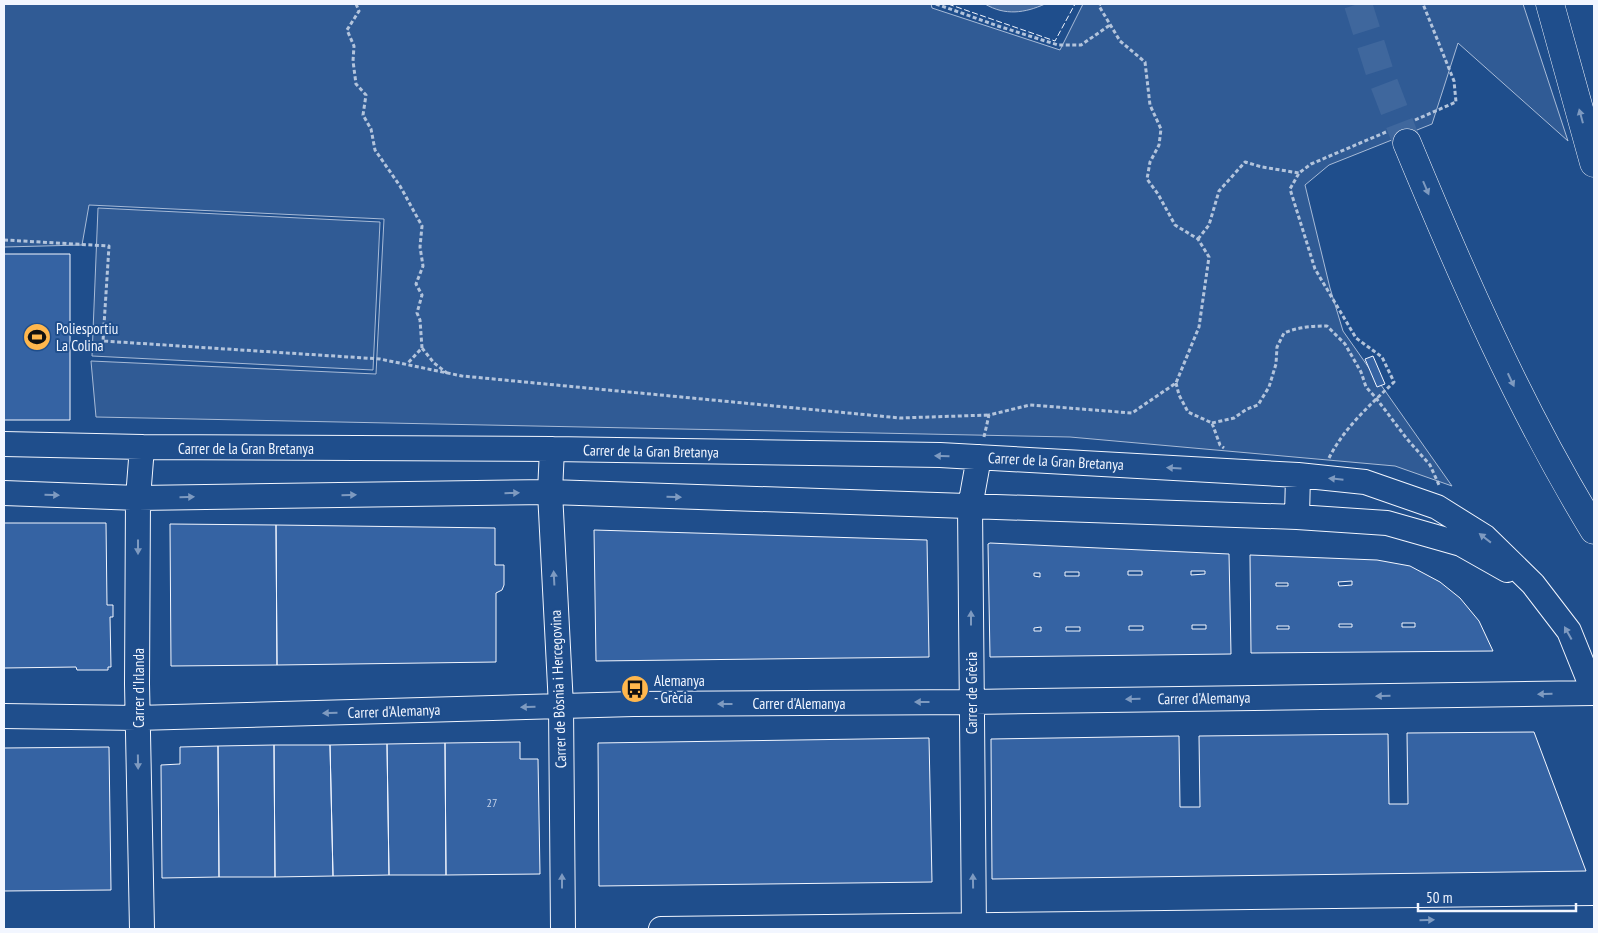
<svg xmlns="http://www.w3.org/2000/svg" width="1598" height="933" viewBox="0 0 1598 933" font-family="'PT Sans Narrow',sans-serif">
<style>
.built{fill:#305b95;stroke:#a8bbd7}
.water{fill:#446ba0;stroke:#a8bbd7}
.building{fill:#3563a3;stroke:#f2f6ff;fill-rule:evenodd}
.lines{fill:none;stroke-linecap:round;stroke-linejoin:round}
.highway-tunnel{stroke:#3f679d;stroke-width:28;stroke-dasharray:28 14;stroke-linecap:butt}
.minor-casing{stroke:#f2f6ff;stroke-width:26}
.highway-casing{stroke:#f2f6ff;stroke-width:29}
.path{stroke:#b3c4dc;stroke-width:3;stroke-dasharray:4 2.5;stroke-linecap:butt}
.minor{stroke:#1f4e8c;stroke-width:24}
.highway{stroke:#1f4e8c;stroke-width:28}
.fence{stroke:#f2f6ff;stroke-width:1;stroke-dasharray:6 2.5;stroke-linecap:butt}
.oneway{fill:#7e9ac0}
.labels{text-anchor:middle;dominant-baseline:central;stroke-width:4;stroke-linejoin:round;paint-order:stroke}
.number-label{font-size:12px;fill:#c3d1e8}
.poi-label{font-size:15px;fill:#f2f6ff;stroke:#1f4e8c;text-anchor:start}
.street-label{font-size:15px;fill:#f2f6ff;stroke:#1f4e8c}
</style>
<rect width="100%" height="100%" fill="#1f4e8c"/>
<path class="built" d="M4,4H931L932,8L1060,50L1083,4H1523L1568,141L1458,43L1432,124L1329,165L1305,185L1330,288L1343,331L1452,486L1395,466L1070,437L96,417L91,361L376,374L384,219L89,205L82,245L4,247Z
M98,208L380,222L373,370L92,356Z"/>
<path class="water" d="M985,4H1045C1025,13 1005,16 985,4Z"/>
<path class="building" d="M4,254H70V420H4Z
M1373,356L1385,384L1377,387L1365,359Z
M4,523H106L107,605H113V617H110L111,667H108V670H77L76,667L4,668Z
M170,524L276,525L277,665L171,666Z
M276,525L495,528V565H504V585L502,590L496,593V662L277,665Z
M594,530L927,540L929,657L596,661Z
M990,543L1229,554L1231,654L990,657L988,544ZM1128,571H1142V575H1128ZM1191,571H1205V574L1191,575ZM1065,572H1079V576H1065ZM1034,573H1040V577L1034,576ZM1192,625H1206V629H1192ZM1129,626H1143V630H1129ZM1041,627V631H1034V628ZM1066,627H1080V631H1066Z
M1250,555L1377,560L1410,566L1440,582L1460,598L1479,621L1493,651L1251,653ZM1352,581V585L1339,586L1338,582ZM1276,583H1288V586H1276ZM1402,623H1415V627H1402ZM1339,624H1352V627H1339ZM1277,626H1289V629H1277Z
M1534,732L1586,871L992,879L991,739L1179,736L1180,807H1200L1199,736L1388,734L1389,804H1408L1407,733Z
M929,738L932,882L599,886L598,743Z
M520,742V759H538L540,874L446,875L445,743Z
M445,743L446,875H389L387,744Z
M387,744L389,875L333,876L330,745Z
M274,745L275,877H219L218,746Z
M274,745H330L333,876L275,877Z
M218,746L219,877L162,878L161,765L180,764V747Z
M109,747L111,890L4,891V748Z"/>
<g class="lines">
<path class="highway-tunnel" d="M1358,4L1380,73L1407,143"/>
<g class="minor-casing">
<path id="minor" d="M4,444L142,447L552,449L940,455L1298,475L1365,482L1437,507L1485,537L1533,584L1569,631L1594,693
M142,447L138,498L137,684L142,929
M552,449L550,492L561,706L563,929
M4,493L138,498L550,492L1297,517L1387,523L1461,544L1507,570
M1297,517L1298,475
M4,716L137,718L634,704L971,702L1594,693
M661,929L1594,918
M974,929L970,507L979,457"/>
</g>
<g class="highway-casing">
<path id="highway" d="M1550,4L1594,163
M1407,143C1462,276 1519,407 1594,530"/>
</g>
<path class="path" d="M356,4L359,11L347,30L354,46L353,61L356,84L366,95L363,115L371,129L375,150L400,186L422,226L420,247L423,266L416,284L422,295L417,313L420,320L422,348L407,364
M936,4L998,26L1058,45H1081L1110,25
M1415,120L1456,102L1454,81L1423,4
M1198,239L1209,225L1219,191L1245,162L1262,167L1299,173
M4,240L109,246L103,341L380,359L462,376L900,418L989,415
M422,348L434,363L447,373
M1176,383L1179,395L1188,412L1212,423L1220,445L1224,448
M1212,423L1234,418L1247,409L1258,405L1269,387L1276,364L1277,347L1284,333C1298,327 1312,326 1327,326L1345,344L1361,372L1366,387L1376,398L1407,439L1430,465L1439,485
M984,437L989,415L1030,405L1132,413L1176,383L1199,327L1209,257L1198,239L1175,225L1158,194L1147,179L1150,162L1159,145L1161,129L1150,105L1145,62L1120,41L1099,6L1100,4
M1329,458C1344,428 1370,405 1394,382L1382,357L1356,338L1315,269L1290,189L1299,173L1311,164L1386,132"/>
<use href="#minor" class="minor"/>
<use href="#highway" class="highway"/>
<path class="fence" d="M948,4L1055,41L1075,4"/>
</g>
<defs><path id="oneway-solid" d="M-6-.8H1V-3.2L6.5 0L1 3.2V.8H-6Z" transform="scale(1.25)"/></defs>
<g class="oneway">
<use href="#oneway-solid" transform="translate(1581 116) rotate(-105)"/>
<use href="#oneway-solid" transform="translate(1426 188) rotate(67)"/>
<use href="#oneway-solid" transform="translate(1511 380) rotate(65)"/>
<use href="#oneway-solid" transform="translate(942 456) rotate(-178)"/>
<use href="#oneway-solid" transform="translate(1174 468) rotate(-177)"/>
<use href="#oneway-solid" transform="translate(1336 479) rotate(-174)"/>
<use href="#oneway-solid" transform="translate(512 493) rotate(-1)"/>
<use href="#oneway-solid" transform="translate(52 495) rotate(2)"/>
<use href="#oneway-solid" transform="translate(349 495) rotate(-1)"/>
<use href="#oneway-solid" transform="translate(187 497) rotate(-1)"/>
<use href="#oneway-solid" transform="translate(674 497) rotate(2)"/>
<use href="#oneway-solid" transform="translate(1485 538) rotate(-142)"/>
<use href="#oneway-solid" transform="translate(138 547) rotate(90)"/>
<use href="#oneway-solid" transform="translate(554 578) rotate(-93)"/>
<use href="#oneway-solid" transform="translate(971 618) rotate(-90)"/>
<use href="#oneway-solid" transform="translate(1568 633) rotate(-119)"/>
<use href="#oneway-solid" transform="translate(1545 694) rotate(179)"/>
<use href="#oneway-solid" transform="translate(1383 696) rotate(179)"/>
<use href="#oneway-solid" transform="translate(1133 699) rotate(179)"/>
<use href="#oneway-solid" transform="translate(922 702) rotate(180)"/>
<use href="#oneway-solid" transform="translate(725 704) rotate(180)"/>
<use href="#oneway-solid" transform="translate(528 707) rotate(178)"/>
<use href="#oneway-solid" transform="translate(330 713) rotate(178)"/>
<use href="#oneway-solid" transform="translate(138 762) rotate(89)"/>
<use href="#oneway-solid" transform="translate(562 881) rotate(-90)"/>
<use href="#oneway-solid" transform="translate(973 881) rotate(-91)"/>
<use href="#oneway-solid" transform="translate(1427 920) rotate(-1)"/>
</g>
<defs>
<g id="stadium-disc" transform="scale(1.4375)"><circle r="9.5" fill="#ffb74d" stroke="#1f4e8c"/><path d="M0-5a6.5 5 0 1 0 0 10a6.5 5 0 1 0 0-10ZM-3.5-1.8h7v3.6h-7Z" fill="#111"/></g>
<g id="bus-disc" transform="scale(1.4375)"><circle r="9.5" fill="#ffb74d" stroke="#1f4e8c"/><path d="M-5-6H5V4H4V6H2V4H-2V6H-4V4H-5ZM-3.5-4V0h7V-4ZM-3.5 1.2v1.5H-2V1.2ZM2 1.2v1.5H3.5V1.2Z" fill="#111"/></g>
</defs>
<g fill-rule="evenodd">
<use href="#stadium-disc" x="37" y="337"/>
<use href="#bus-disc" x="635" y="689"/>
</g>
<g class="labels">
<g class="number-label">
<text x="492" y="802">27</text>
</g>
<g class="poi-label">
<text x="56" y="328">Poliesportiu<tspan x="56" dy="17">La Colina</tspan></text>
<text x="654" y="680">Alemanya<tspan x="654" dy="17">- Grècia</tspan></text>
</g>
<g class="street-label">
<text x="246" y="448">Carrer de la Gran Bretanya</text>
<text transform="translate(651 451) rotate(1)">Carrer de la Gran Bretanya</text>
<text transform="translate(1056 461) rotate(3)">Carrer de la Gran Bretanya</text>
<text transform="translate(138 688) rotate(-90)">Carrer d'Irlanda</text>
<text transform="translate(558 689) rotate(-92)">Carrer de Bòsnia i Hercegovina</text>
<text transform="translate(971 693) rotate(-90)">Carrer de Grècia</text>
<text transform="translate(1204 698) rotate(-1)">Carrer d'Alemanya</text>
<text x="799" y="703">Carrer d'Alemanya</text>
<text transform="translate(394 711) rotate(-2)">Carrer d'Alemanya</text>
</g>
</g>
<rect width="1598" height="933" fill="none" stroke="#f2f6ff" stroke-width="10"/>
<path d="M1418 903v8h158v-8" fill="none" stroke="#f2f6ff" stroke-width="2.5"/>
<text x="1426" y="903" font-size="15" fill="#f2f6ff" stroke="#1f4e8c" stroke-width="4" paint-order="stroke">50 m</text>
</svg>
